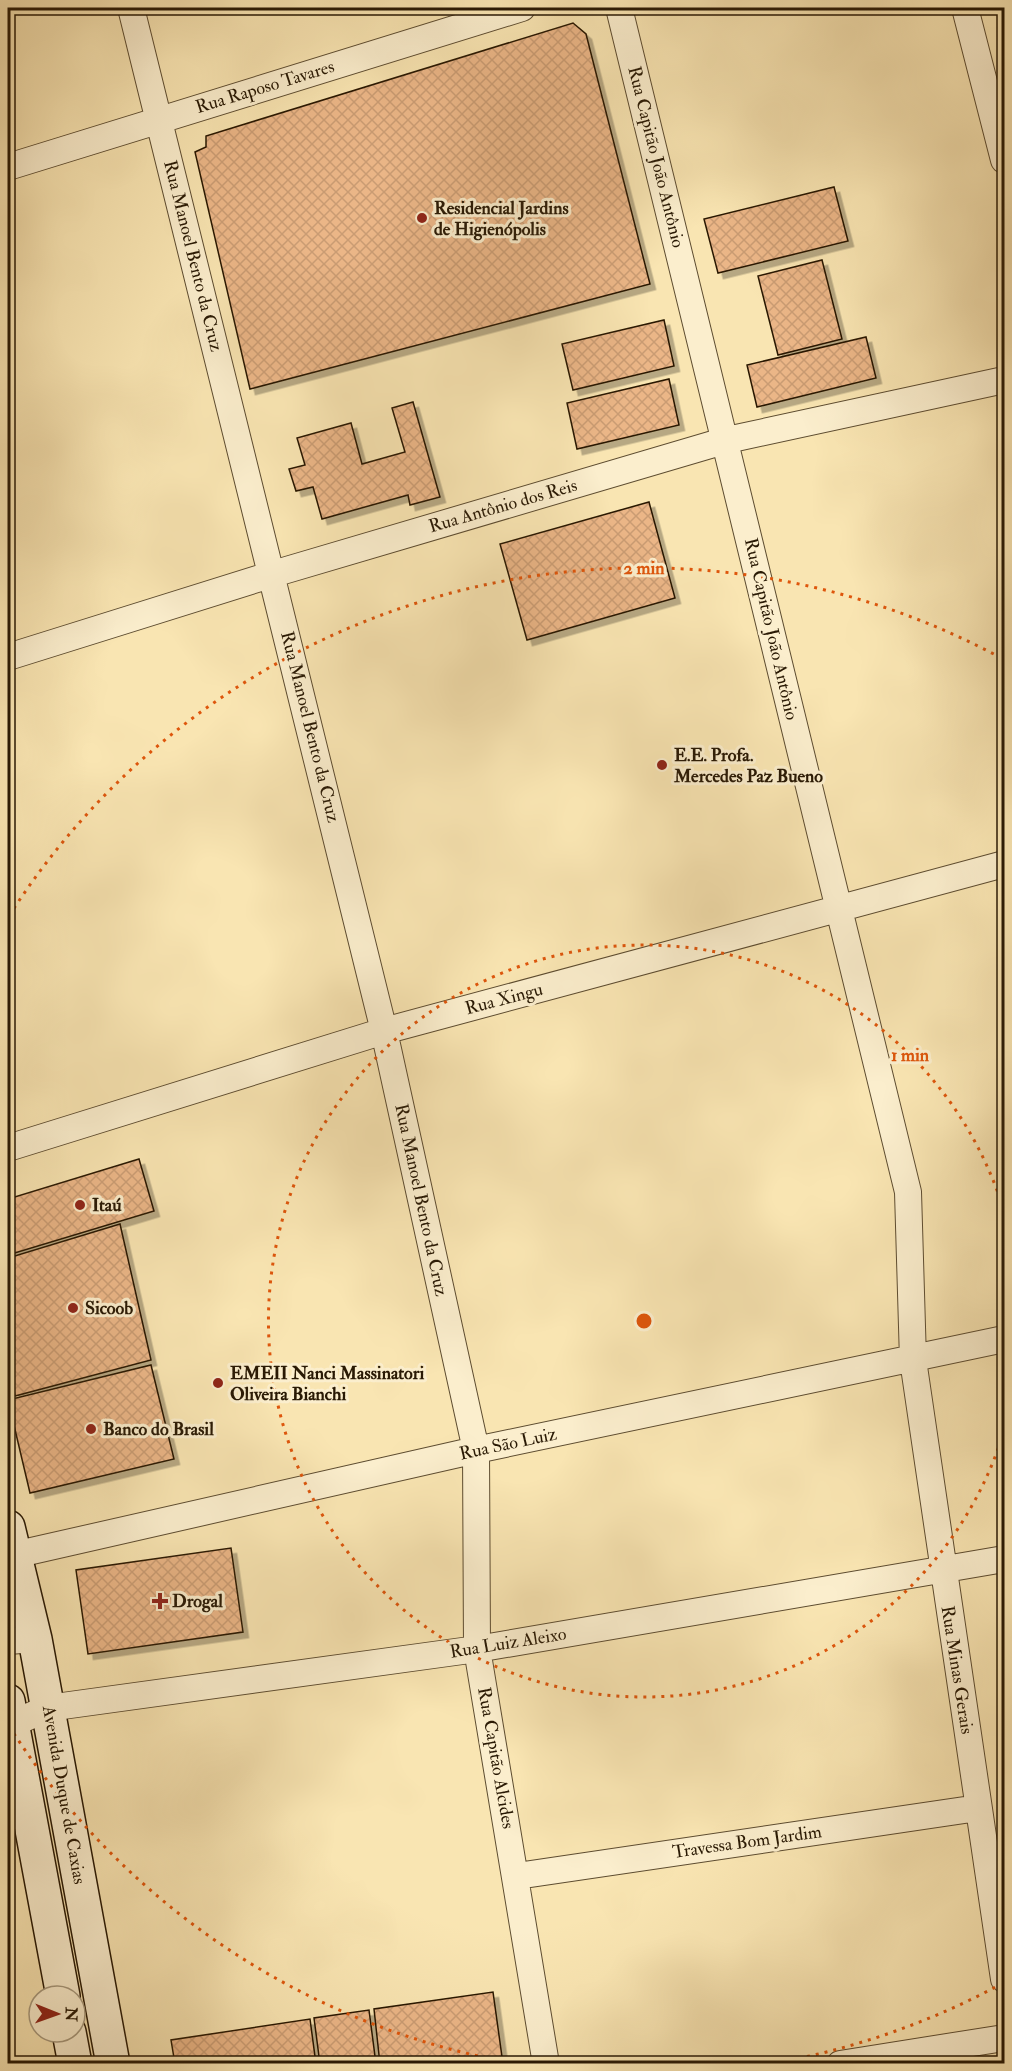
<svg xmlns="http://www.w3.org/2000/svg" width="1012" height="2071" viewBox="0 0 1012 2071" font-family="'IM FELL Double Pica',serif">
<style>
.building{fill:url(#building-cross-hatch);stroke:#291904;stroke-width:1.5;filter:url(#shadow)}
.lines{fill:none;stroke-linecap:round;stroke-linejoin:round}
.street-casing{stroke:#5d4c30;stroke-width:28}
.secondary-casing{stroke:#291904;stroke-width:36}
.street{stroke:#fbeecd;stroke-width:26}
.secondary{stroke:#fbeecd;stroke-width:33}
.ring{fill:none;stroke:#de560c;stroke-width:3;stroke-dasharray:3 6}
.poi-dot{fill:#8f2418;stroke:#fbeecd;stroke-width:2}
.labels{text-anchor:middle;dominant-baseline:central;stroke-width:6;stroke-linejoin:round;paint-order:stroke}
.street-label{font-size:18px;fill:#291904;stroke:#fbeecd}
.poi-label{font-size:18px;font-weight:bold;fill:#291904;stroke:#fbeecd;text-anchor:start}
.centre{fill:#de560c;stroke:#fbeecd;stroke-width:3}
.ring-label{font-size:18px;text-anchor:middle;font-weight:bold;fill:#de560c;stroke:#fbeecd;stroke-width:6;stroke-linejoin:round;paint-order:stroke}
</style>
<defs>
<pattern id="building-cross-hatch" width="8" height="8" patternUnits="userSpaceOnUse" patternTransform="scale(1.5)"><rect width="8" height="8" fill="#ebb687"/><path d="M0 0l8 8M0 8l8-8" fill="none" stroke="#ca9c73"/></pattern>
<filter id="shadow"><feDropShadow dx="5.5" dy="5.5" stdDeviation="0" flood-color="#0004"/></filter>
</defs>
<rect width="100%" height="100%" fill="#f9e5b2"/>
<filter id="stains"><feTurbulence type="fractalNoise" baseFrequency=".00333" numOctaves="4"/><feColorMatrix values="0 0 0 0 .2 0 0 0 0 .09 0 0 0 0 .02 0 0 0 .5 -.17"/></filter>
<radialGradient id="worn" r=".72"><stop offset=".6" stop-color="#630" stop-opacity="0"/><stop offset="1" stop-color="#630" stop-opacity=".3"/></radialGradient>
<path class="building" d="M573,23L586,34L650,284L250,389L195,152L206,147V136Z
M834,187L848,241L718,273L704,219Z
M822,260L842,339L778,355L758,276Z
M664,320L674,366L573,390L562,344Z
M866,337L876,378L757,407L747,365Z
M669,379L679,425L577,449L567,403Z
M413,402L440,497L410,505L408,495L322,519L313,487L296,491L289,469L305,465L297,438L351,423L362,464L405,452L392,408Z
M649,502L675,598L527,640L500,544Z
M139,1159L154,1211L8,1255V1199Z
M120,1224L151,1360L15,1396L8,1359V1258Z
M151,1365L174,1459L30,1493L8,1400Z
M231,1548L243,1632L88,1654L76,1570Z
M493,1992L503,2064H380L374,2009Z
M369,2010L376,2064H320L314,2018Z
M310,2019L316,2064H175L171,2040Z"/>
<g class="lines">
<g class="street-casing">
<path id="street" d="M131,8L384,1031L476,1450L477,1649L546,2064
M619,8L908,1192L913,1360L1004,1979
M965,8L1004,160
M8,167L522,8
M8,657L273,574L727,440L1004,380
M8,1148L384,1031L1004,864
M14,1555L476,1450L1004,1339
M8,1641L35,1639
M12,1724L48,1708L477,1649L1004,1559
M517,1876L978,1808
M840,2064L1004,2038"/>
</g>
<g class="secondary-casing">
<path id="secondary" d="M8,1527L35,1639L113,2064
M8,1701L63,1996
M69,2032L75,2064"/>
</g>
<use href="#street" class="street"/>
<use href="#secondary" class="secondary"/>
</g>
<g class="ring">
<path d="M1004 1431A376 376 0 1 1 1004 1211"/>
<path d="M1003 1983A753 753 0 0 1 775 2063M513 2063A753 753 0 0 1 9 1726M9 916A753 753 0 0 1 1003 659"/>
</g>
<g class="poi-dot">
<circle cx="422" cy="218" r="6"/>
<circle cx="662" cy="765" r="6"/>
<circle cx="80" cy="1205" r="6"/>
<circle cx="73" cy="1308" r="6"/>
<circle cx="218" cy="1383" r="6"/>
<circle cx="91" cy="1429" r="6"/>
<path d="M157 1592h6v6h6v6h-6v6h-6v-6h-6v-6h6z"/>
</g>
<g class="labels">
<g class="street-label">
<text transform="translate(265 87) rotate(-17)">Rua Raposo Tavares</text>
<text transform="translate(656 157) rotate(76)">Rua Capitão João Antônio</text>
<text transform="translate(193 256) rotate(76)">Rua Manoel Bento da Cruz</text>
<text transform="translate(503 506) rotate(-16)">Rua Antônio dos Reis</text>
<text transform="translate(771 629) rotate(77)">Rua Capitão João Antônio</text>
<text transform="translate(310 727) rotate(76)">Rua Manoel Bento da Cruz</text>
<text transform="translate(504 999) rotate(-15)">Rua Xingu</text>
<text transform="translate(421 1200) rotate(78)">Rua Manoel Bento da Cruz</text>
<text transform="translate(508 1444) rotate(-12)">Rua São Luiz</text>
<text transform="translate(508 1643) rotate(-9)">Rua Luiz Aleixo</text>
<text transform="translate(957 1670) rotate(81)">Rua Minas Gerais</text>
<text transform="translate(496 1758) rotate(80)">Rua Capitão Alcides</text>
<text transform="translate(64 1795) rotate(80)">Avenida Duque de Caxias</text>
<text transform="translate(747 1842) rotate(-8)">Travessa Bom Jardim</text>
</g>
<g class="poi-label">
<text x="434" y="208">Residencial Jardins<tspan x="434" dy="21">de Higienópolis</tspan></text>
<text x="674" y="755">E.E. Profa.<tspan x="674" dy="21">Mercedes Paz Bueno</tspan></text>
<text x="92" y="1205">Itaú</text>
<text x="85" y="1308">Sicoob</text>
<text x="230" y="1373">EMEII Nanci Massinatori<tspan x="230" dy="21">Oliveira Bianchi</tspan></text>
<text x="103" y="1429">Banco do Brasil</text>
<text x="172" y="1601">Drogal</text>
</g>
</g>
<circle cx="644" cy="1321" r="9" class="centre"/>
<g class="ring-label">
<text x="644" y="574">2 min</text>
<text x="910" y="1061">1 min</text>
</g>
<rect width="1012" height="2071" fill="none" stroke="#f9e5b2" stroke-width="30"/>
<rect x="9" y="9" width="994" height="2053" fill="none" stroke="#291904" stroke-width="3"/>
<rect x="15" y="15" width="982" height="2041" fill="none" stroke="#291904" stroke-width="1.5"/>
<g transform="translate(57 2014) rotate(91)"><circle r="28" fill="#fbeecd" stroke="#a7997d" stroke-width="1.5"/>
<path d="M0-4.5L10 22L0 15L-10 22Z" fill="#8f2418"/>
<text y="-9" font-size="16" font-weight="bold" text-anchor="middle" fill="#291904">N</text>
</g>
<rect width="100%" height="100%" filter="url(#stains)"/>
<rect width="100%" height="100%" fill="url(#worn)"/>
</svg>
